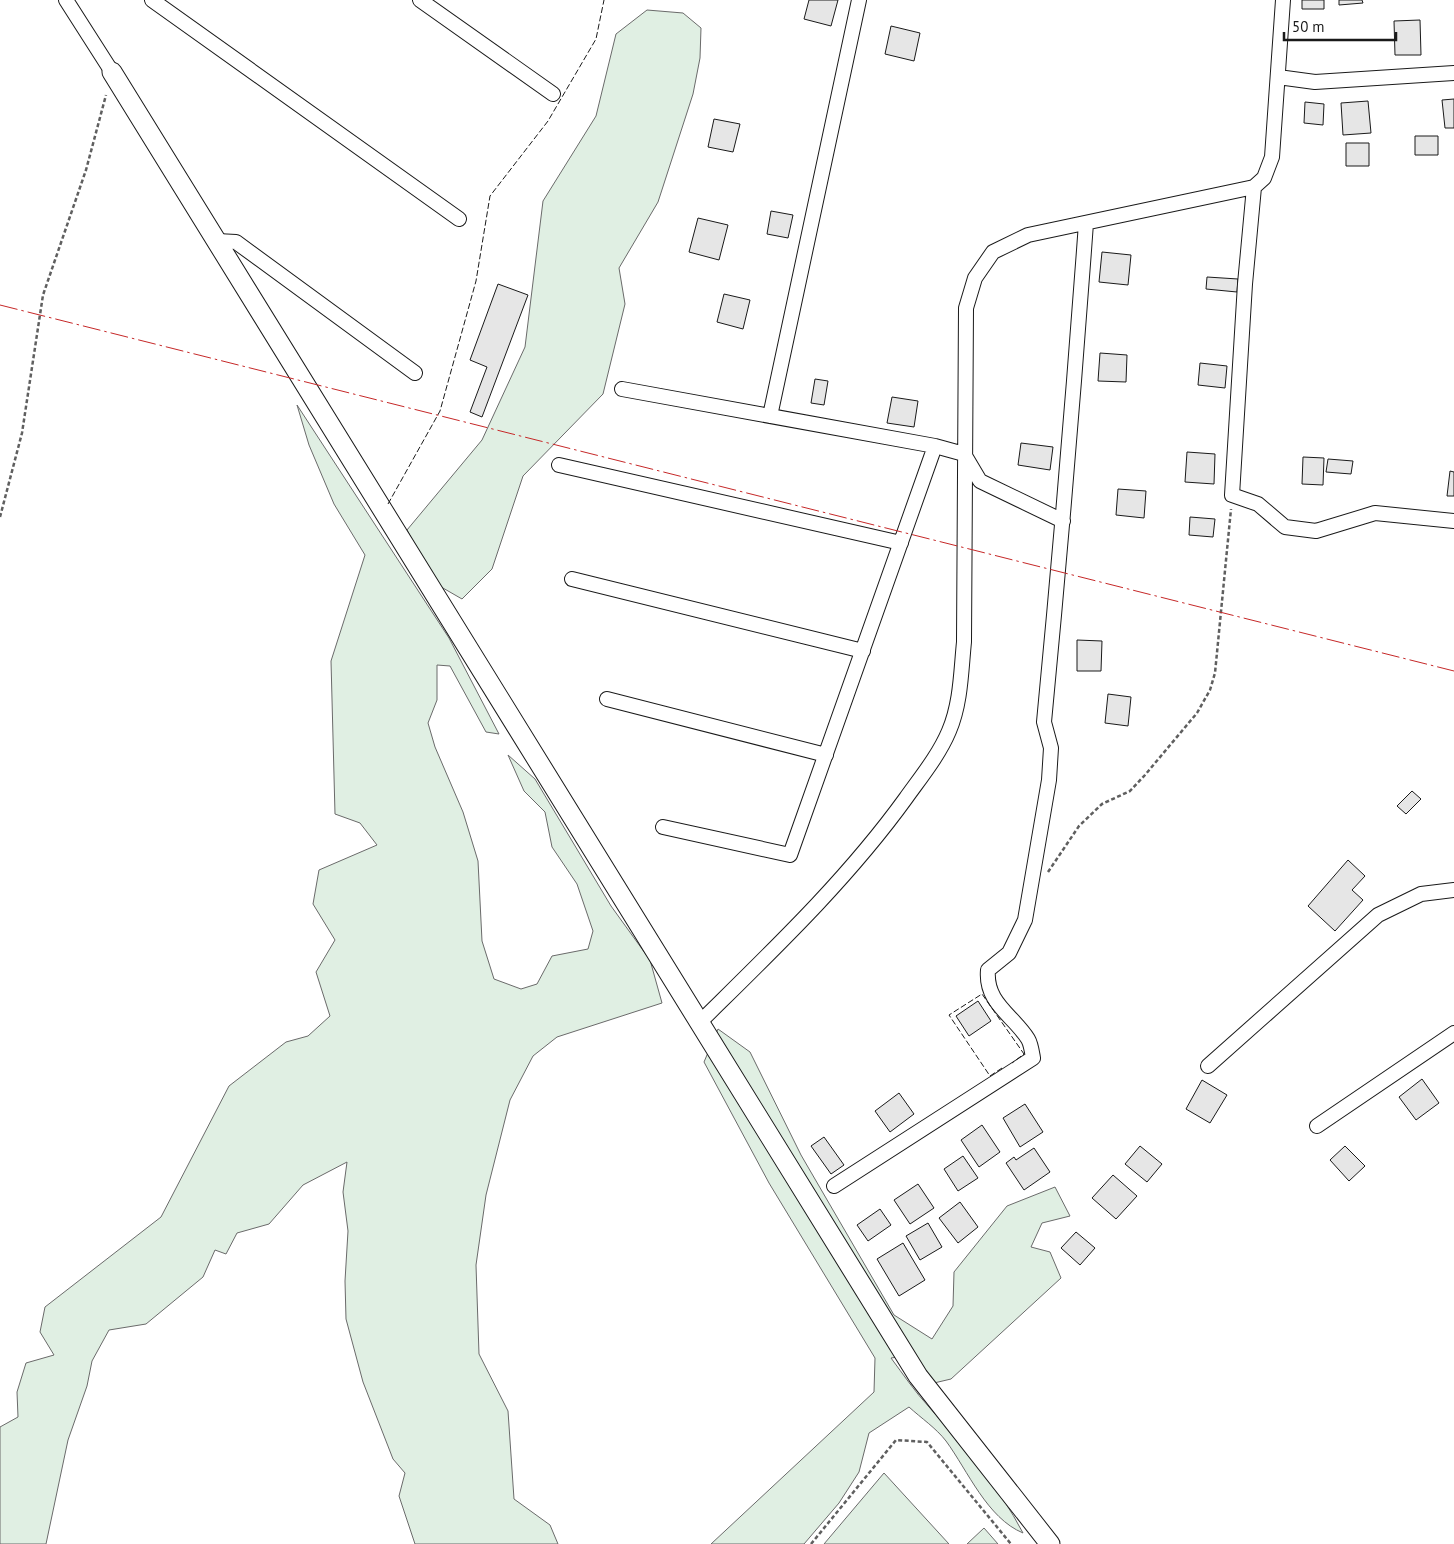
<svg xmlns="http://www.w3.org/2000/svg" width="1454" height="1544" viewBox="0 0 1454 1544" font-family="'PT Sans',sans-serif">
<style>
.green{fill:#e0efe3;stroke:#6a6a6a}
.building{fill:#e6e6e6;stroke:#1a1a1a}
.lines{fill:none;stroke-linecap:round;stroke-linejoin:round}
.street-casing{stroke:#1a1a1a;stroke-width:16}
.secondary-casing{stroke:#1a1a1a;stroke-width:21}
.path{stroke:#5f5f5f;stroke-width:2.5;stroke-dasharray:4 2.5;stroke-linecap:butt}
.street{stroke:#fff;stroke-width:14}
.secondary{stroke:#fff;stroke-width:19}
.fence{stroke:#1a1a1a;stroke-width:1;stroke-dasharray:6 2.5;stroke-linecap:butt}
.power{stroke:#c62828;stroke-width:1;stroke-dasharray:18 4 2.5 4;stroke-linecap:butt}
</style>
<rect width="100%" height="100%" fill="#fff"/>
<path class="green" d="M647,10L683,13L701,28L700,58L693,94L658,202L619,268L625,304L603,394L523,476L492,569L462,599L436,584L407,530L482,440L525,347L543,201L596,116L616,34Z
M297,405L449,638L499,734L486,732L450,666L437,665V700L428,723L435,747L463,812L478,861L482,941L494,979L521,989L537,984L552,956L588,949L593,931L577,884L552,847L545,812L524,791L508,755L535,779L611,906L650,960L662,1003L557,1037L533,1056L510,1100L486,1195L476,1265L479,1354L508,1411L514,1499L550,1525L558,1544H415L399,1496L405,1473L393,1459L363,1382L346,1319L345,1281L348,1231L343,1192L347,1162L303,1185L269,1224L237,1233L226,1254L215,1250L203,1277L146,1324L109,1330L92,1361L87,1386L68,1440L46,1544H0V1427L18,1417L17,1392L26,1363L54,1355L40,1332L45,1307L161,1217L229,1086L286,1042L308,1036L330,1016L316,972L335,940L313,904L319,870L377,845L360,823L335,814L331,661L365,555L334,504L309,445Z
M718,1029L750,1052L801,1155L894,1315L932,1339L953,1306L954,1272L1007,1206L1055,1187L1070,1216L1042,1223L1031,1247L1050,1252L1061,1278L951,1379L934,1383L912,1355L891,1358C903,1374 915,1392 929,1407C964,1447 998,1485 1023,1533C987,1518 968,1471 946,1441C936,1428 921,1418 909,1407L869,1433L859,1472L839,1503L804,1544H711L874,1392L875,1358L769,1183L704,1062Z
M884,1473L949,1544H824Z
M984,1528L998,1544H967Z"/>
<path class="building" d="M809,0H838L831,26L804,19Z
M1302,0H1324V9H1302Z
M1339,0H1362L1363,3L1339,5Z
M1420,20L1421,55H1395L1394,21Z
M891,26L920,33L914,61L885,54Z
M1454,99V128H1445L1442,100Z
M1368,101L1371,133L1343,135L1341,103Z
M1305,102L1324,104L1323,125L1304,123Z
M714,119L740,124L733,152L708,147Z
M1415,136H1438V155H1415Z
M1346,143H1369V166H1346Z
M771,211L793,215L788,238L767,234Z
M698,218L728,225L719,260L689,252Z
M1102,252L1131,255L1128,285L1099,282Z
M1207,277L1238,279L1237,292L1206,289Z
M498,284L528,295L482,417L470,412L487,367L470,360Z
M724,294L750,300L743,329L717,322Z
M1100,353L1127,355L1126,382L1098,381Z
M1200,363L1227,366L1225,388L1198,385Z
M815,379L828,381L824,405L811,403Z
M892,397L918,401L914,427L887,423Z
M1021,443L1053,447L1050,470L1018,465Z
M1187,452L1215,454L1214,484L1185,482Z
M1303,457L1324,458L1323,485L1302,484Z
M1328,459L1353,461L1351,474L1326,472Z
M1450,471L1454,472V496H1447Z
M1118,489L1146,491L1144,518L1116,515Z
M1190,517L1215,519L1213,537L1189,535Z
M1077,640L1102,641L1101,671H1077Z
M1108,694L1131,697L1128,726L1105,723Z
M1412,791L1421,799L1406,814L1397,806Z
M1348,860L1365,876L1352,890L1363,900L1335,931L1308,906Z
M978,1001L991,1021L969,1036L956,1016Z
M1422,1079L1439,1103L1416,1120L1399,1097Z
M1202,1080L1227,1095L1210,1123L1186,1109Z
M899,1093L914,1114L890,1132L875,1111Z
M1025,1104L1043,1132L1020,1147L1003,1118Z
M982,1125L1000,1152L979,1167L961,1140Z
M824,1137L844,1165L831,1174L811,1146Z
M1140,1146L1162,1164L1147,1182L1125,1164Z
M1345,1146L1365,1166L1349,1181L1330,1160Z
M1034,1148L1050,1172L1024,1190L1006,1163L1014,1157L1016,1160Z
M963,1156L978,1178L958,1191L944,1169Z
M1113,1175L1137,1196L1116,1219L1092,1198Z
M918,1184L934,1208L910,1224L894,1200Z
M960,1202L978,1227L958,1243L939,1218Z
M880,1209L891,1225L868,1241L857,1225Z
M928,1223L942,1247L920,1260L906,1236Z
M1076,1232L1095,1248L1080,1265L1061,1248Z
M903,1243L925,1280L899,1296L877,1259Z"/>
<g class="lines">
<g class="street-casing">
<path id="street" d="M66,0L112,72
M152,0L459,219
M420,0L553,94
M1278,77L1315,82L1454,73
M1254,187L1245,284L1232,495L1258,504L1285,527L1316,531L1375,513L1454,521
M217,241L236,242L415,373
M622,389L935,446L964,454L980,481L1063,521
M770,416L859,0
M559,465L901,543
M572,579L863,651
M607,699L826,755
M663,827L790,855L935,446
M699,1023C772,951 846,881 906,798C921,777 939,755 949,731C961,703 961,671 964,642L966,308L975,278L993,252L1028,235L1254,187L1264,178L1272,157L1283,0
M1208,1066L1378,915L1421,894L1454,890
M1317,1126L1454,1033
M834,1186L1033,1058C1032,1052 1031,1044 1028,1039C1013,1015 985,1003 988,970L1009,953L1025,920L1049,780L1051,748L1044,722C1060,556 1074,389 1086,223"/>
</g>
<g class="secondary-casing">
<path id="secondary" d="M112,72L918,1376L1050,1544"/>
</g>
<path class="path" d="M0,517L22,433L43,295L86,170L106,95
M1048,872L1079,826L1102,804L1130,791L1145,775L1197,713L1210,690L1215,673L1231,509
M811,1544L896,1440L927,1442L1011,1544"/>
<use href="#street" class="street"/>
<use href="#secondary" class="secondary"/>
<path class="fence" d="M388,504L440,411L476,281L490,196L548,121L596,39L604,0
M1002,1068L990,1076L949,1015L982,994L1024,1054L1012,1063"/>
<path class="power" d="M0,305L1454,671"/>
</g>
<path d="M1284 32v8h112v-8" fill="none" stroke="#1a1a1a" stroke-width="2.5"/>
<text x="1292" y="32" font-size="15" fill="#1a1a1a" stroke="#ffffff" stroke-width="4" paint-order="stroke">50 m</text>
</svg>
